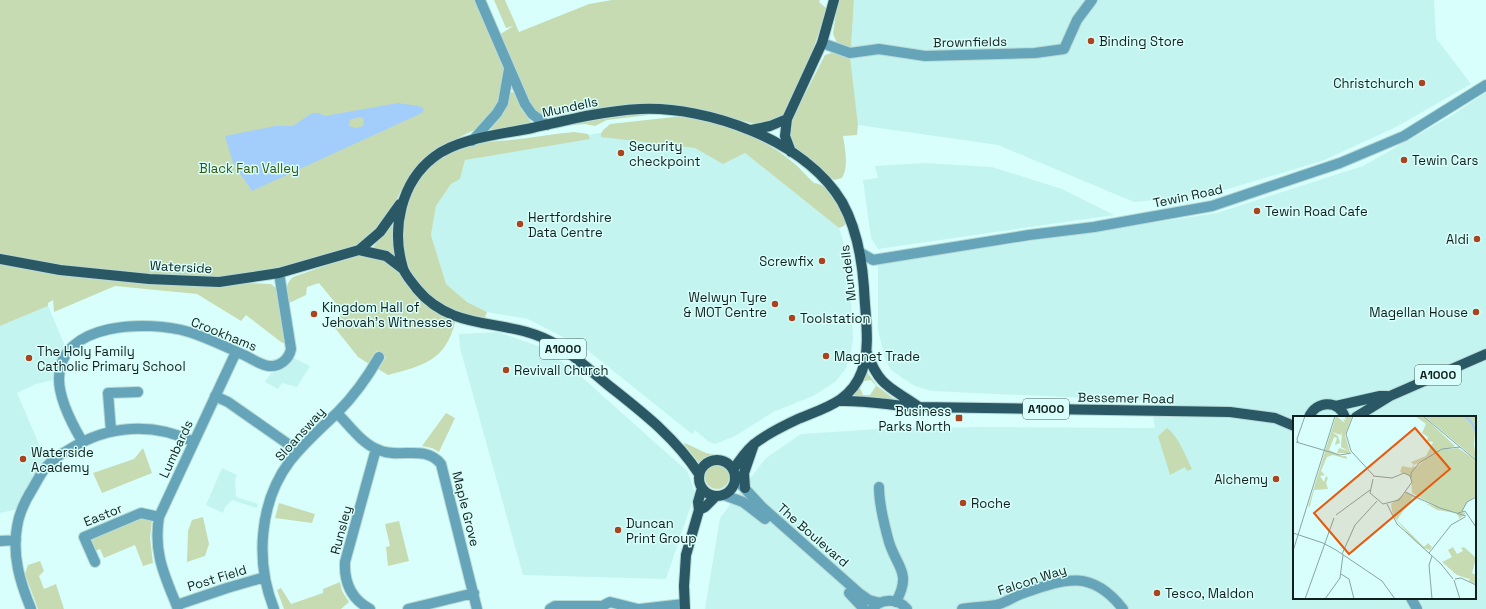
<svg xmlns="http://www.w3.org/2000/svg" width="1486" height="609" viewBox="0 0 1486 609" font-family="'Space Grotesk',sans-serif">
<style>
.built{fill:#c3f4f0;fill-rule:evenodd}
.green{fill:#c7dbb3;fill-rule:evenodd}
.water{fill:#a3cefb;fill-rule:evenodd}
.lines{fill:none;stroke-linecap:round;stroke-linejoin:round}
.minor-casing{stroke:#b8dbd8;stroke-width:12}
.major-casing{stroke:#b8dbd8;stroke-width:12}
.minor{stroke:#66a5b9;stroke-width:10}
.major{stroke:#2b5865;stroke-width:10}
.poi-dot{fill:#aa431e;stroke:#d8fffb;stroke-width:1.5}
.labels{text-anchor:middle;dominant-baseline:central;stroke-width:3;stroke-linejoin:round;paint-order:stroke}
.shield{fill:#d8fffb;stroke:#4d6260;stroke-width:1}
.shield-label{font-size:12px;font-weight:bold;fill:#111f1e}
.poi-label{font-size:13px;fill:#111f1e;stroke:#d8fffb;text-anchor:start}
.street-label{font-size:13px;fill:#111f1e;stroke:#d8fffb}
.park-label{font-size:13px;fill:#39560d;stroke:#d8fffb}
.inset-river{fill:none;stroke:#a3cefb;stroke-width:2}
.inset-road{fill:none;stroke:#88a5a3;stroke-width:1}
.view{fill:#e8590c;fill-opacity:0.15;stroke:#e8590c;stroke-width:2}
.inset-edge{fill:none;stroke:#111f1e;stroke-width:2}
</style>
<rect width="100%" height="100%" fill="#d8fffb"/>
<path class="built" d="M854,0H1434L1436,38L1471,84L1396,127L1322,161L1211,194L1134,202L998,145L858,125L850,64Z
M1486,92V609H705L720,518L766,458L801,434L879,429L977,427L1155,428L1151,401L932,391L915,386L904,379L890,369L885,358L878,330V264L1217,213L1363,166L1451,116ZM1294,417H1475V598H1294Z
M609,131L745,153L839,228L849,260L853,339L850,357L845,370L835,382L813,396L773,412L735,436L715,444L709,442L695,430L692,434L586,349L528,319L487,312L467,302L446,284L431,235L436,206L451,184L460,179L465,160Z
M925,163L992,167L1062,189L1114,215L878,249L871,238L863,180L878,178L875,166Z
M48,306L65,346L54,365L53,380L36,384L17,393L48,465L23,508L0,513V326Z
M498,332L544,348L584,379L688,472L695,493L666,579L523,575L460,348L459,334Z
M292,357L310,366L297,387L282,383L278,389L265,382L271,373L279,371L282,366L285,367Z
M222,468L237,475L235,480L236,497L258,504L257,508L232,500L225,507L223,513L206,505Z"/>
<path class="green" d="M0,0H476L504,70V80L500,102L480,127L436,149L424,158L406,181L384,224L357,247L292,266L240,275L210,278L173,276L56,265L0,255Z
M494,0H505L519,32L589,4L612,0H820L819,2L827,9L809,61L798,82L788,107L783,115L768,123L755,124L705,111L675,106L613,107L543,116L532,111L499,35L513,26L506,28Z
M838,0H854L851,48L837,43L833,34Z
M834,52L850,57L858,125L857,135L843,136C845,148 849,167 842,178L834,180L796,148L790,141L789,125L825,55Z
M511,92L515,93L521,109L532,123L493,131L491,128L504,113Z
M648,113L649,115L607,120L595,126L585,124L565,126L606,116Z
M683,116C724,122 763,137 795,164C802,170 807,177 814,183C832,185 840,208 846,222L844,226L839,228L745,153L723,164L695,148L601,137C600,131 606,128 610,124Z
M574,132L588,134L590,139L465,160L460,179L451,184L436,206L431,235L446,284L467,302L487,312L484,320C470,317 454,314 441,305C406,281 392,238 409,198C416,183 424,169 438,160C462,144 483,142 510,140C531,138 552,134 574,132Z
M391,225L393,228L396,255L394,257L373,247Z
M356,255H374L396,268L404,280L431,308L455,322C446,361 422,366 388,375L378,369L386,357L376,351L369,364L358,357L335,328L342,311L319,283L307,287L306,295L287,304C286,294 284,285 293,277Z
M0,263L36,270L226,286L245,283L271,284L277,289L278,295L287,345L281,342L246,315L241,321L197,294L115,286L54,312L53,300L48,303V306L0,326Z
M867,372L877,386L898,402L874,397L852,396ZM871,380L876,386L870,395H863L860,388L864,381Z
M446,413L455,418L439,452L432,448L422,446Z
M1167,428C1179,437 1185,455 1192,469L1187,471L1185,467L1170,475L1158,436Z
M685,443L706,453L715,455L709,456L699,463L684,444Z
M143,448L152,473L102,493L93,473L134,459Z
M705 477a12 12 0 1 1 24 0a12 12 0 1 1-24 0Z
M279,503L315,514L312,523L275,518Z
M203,517L209,544L205,556L187,562L188,531L192,520Z
M136,518L152,519L150,538L153,563L143,566L135,545L104,558L100,549L95,551L88,539L134,522Z
M399,521L409,561L388,566L386,547L390,546L385,524Z
M40,561L44,571L39,576L44,589L56,584L64,609H38L25,574L28,565Z
M340,582L342,591L349,602L341,609H284L277,590L281,588L291,604L323,593V589Z"/>
<path class="water" d="M398,103L419,106L424,109L422,113L252,191L233,163L225,136L275,126H293L312,113H319L325,116ZM360,117L364,119L363,126L355,128L349,126L350,120Z"/>
<g class="lines">
<g class="minor-casing">
<path id="minor" d="M480,0L525,104L532,114L547,125
M822,43L850,53L879,49L925,56L1035,53L1064,49L1077,20L1092,0
M472,141L497,113L503,103L509,69
M861,253L873,260L1029,235L1094,227L1212,206L1340,163L1404,136L1486,85
M215,396L228,402L298,451
M337,413C350,426 362,444 379,450C399,459 425,444 441,464L477,609
M111,431L108,393L138,392
M82,441C72,424 59,400 59,379C59,321 149,320 189,332C208,338 226,347 244,355C252,359 261,365 269,366C280,367 289,359 291,349L279,273
M735,478L762,507L859,593L869,600L880,603
M879,487C879,505 884,524 889,542C897,568 912,572 896,602
M724,495L743,502L765,519
M0,541L16,540
M95,562L84,537L141,513L159,517
M849,593L864,609
M1411,598L1417,609
M177,605L227,588L265,577
M31,609C20,582 12,556 17,527C19,513 26,499 33,488C37,481 41,473 46,467C52,460 61,454 70,449C108,425 153,422 194,442
M178,609C165,576 153,554 159,517L236,352
M274,609C255,562 259,502 290,461C304,443 321,428 337,413C354,396 367,378 379,357
M370,609C351,599 344,583 345,562L376,449
M408,609L474,593
M550,609L555,606H602L610,602L638,609
M640,609L684,604
M872,609C881,598 898,598 907,609
M962,609C973,607 985,607 996,605C1005,603 1013,597 1021,594C1064,579 1091,568 1123,609"/>
</g>
<g class="major-casing">
<path id="major" d="M751,130L770,126L787,119
M791,152L785,136L787,119L822,43L834,0
M359,250L386,256L403,269
M0,259L60,270L149,279L219,282L279,273L359,250L380,232L400,204
M867,353C880,388 891,387 919,407
M840,401C867,400 893,406 919,407L1230,412L1275,418L1294,426
M1336,406L1380,396H1387
M1309,417C1316,401 1338,399 1345,417
M1356,417L1390,396L1486,354
M699 478a18 18 0 1 1 36 0a18 18 0 1 1-36 0Z
M699,474C675,437 642,412 608,385C591,371 575,356 557,345C511,316 455,335 417,289C412,282 405,275 403,268C391,229 401,182 434,157C458,138 503,134 532,128C567,120 603,111 640,109C708,106 805,140 842,202C857,229 862,258 864,288C865,315 871,346 862,371C851,402 824,408 798,419C783,426 766,434 753,445C745,452 739,461 733,470
M745,488L744,473L754,444
M699,510L705,507L716,496
M685,609L684,586L686,555L699,510L698,502L702,488"/>
</g>
<use href="#minor" class="minor"/>
<use href="#major" class="major"/>
</g>
<g class="poi-dot">
<circle cx="1091" cy="41" r="4"/>
<circle cx="1422" cy="83" r="4"/>
<circle cx="621" cy="153" r="4"/>
<circle cx="1404" cy="160" r="4"/>
<circle cx="1257" cy="211" r="4"/>
<circle cx="520" cy="224" r="4"/>
<circle cx="1477" cy="239" r="4"/>
<circle cx="822" cy="261" r="4"/>
<circle cx="775" cy="304" r="4"/>
<circle cx="1476" cy="312" r="4"/>
<circle cx="314" cy="314" r="4"/>
<circle cx="792" cy="318" r="4"/>
<circle cx="826" cy="356" r="4"/>
<circle cx="29" cy="358" r="4"/>
<circle cx="506" cy="370" r="4"/>
<rect x="955" y="414" width="8" height="8" rx="2"/>
<circle cx="23" cy="459" r="4"/>
<circle cx="1276" cy="479" r="4"/>
<circle cx="963" cy="503" r="4"/>
<circle cx="618" cy="530" r="4"/>
<circle cx="1157" cy="593" r="4"/>
</g>
<g class="labels">
<g class="shield">
<rect x="540" y="339" width="46" height="20" rx="3"/>
<rect x="1415" y="365" width="46" height="20" rx="3"/>
<rect x="1023" y="399" width="46" height="20" rx="3"/>
</g>
<g class="shield-label">
<text x="563" y="349">A1000</text>
<text x="1438" y="375">A1000</text>
<text x="1046" y="409">A1000</text>
</g>
<g class="poi-label">
<text x="1099" y="41">Binding Store</text>
<text x="1414" y="83" text-anchor="end">Christchurch</text>
<text x="629" y="146">Security<tspan x="629" dy="15">checkpoint</tspan></text>
<text x="1412" y="160">Tewin Cars</text>
<text x="1265" y="211">Tewin Road Cafe</text>
<text x="528" y="217">Hertfordshire<tspan x="528" dy="15">Data Centre</tspan></text>
<text x="1469" y="239" text-anchor="end">Aldi</text>
<text x="814" y="261" text-anchor="end">Screwfix</text>
<text x="767" y="297" text-anchor="end">Welwyn Tyre<tspan x="767" dy="15">&amp; MOT Centre</tspan></text>
<text x="322" y="307">Kingdom Hall of<tspan x="322" dy="15">Jehovah's Witnesses</tspan></text>
<text x="1468" y="312" text-anchor="end">Magellan House</text>
<text x="800" y="318">Toolstation</text>
<text x="37" y="351">The Holy Family<tspan x="37" dy="15">Catholic Primary School</tspan></text>
<text x="834" y="356">Magnet Trade</text>
<text x="514" y="370">Revivall Church</text>
<text x="951" y="411" text-anchor="end">Business<tspan x="951" dy="15">Parks North</tspan></text>
<text x="31" y="452">Waterside<tspan x="31" dy="15">Academy</tspan></text>
<text x="1268" y="479" text-anchor="end">Alchemy</text>
<text x="971" y="503">Roche</text>
<text x="626" y="523">Duncan<tspan x="626" dy="15">Print Group</tspan></text>
<text x="1165" y="593">Tesco, Maldon</text>
</g>
<g class="street-label">
<text transform="translate(970 42) rotate(-1)">Brownfields</text>
<text transform="translate(570 107) rotate(-12)">Mundells</text>
<text transform="translate(1188 196) rotate(-12)">Tewin Road</text>
<text transform="translate(181 267) rotate(3)">Waterside</text>
<text transform="translate(848 273) rotate(-97)">Mundells</text>
<text transform="translate(224 334) rotate(22)">Crookhams</text>
<text transform="translate(1126 398) rotate(1)">Bessemer Road</text>
<text transform="translate(300 434) rotate(-48)">Sloansway</text>
<text transform="translate(176 449) rotate(-65)">Lumbards</text>
<text transform="translate(466 509) rotate(76)">Maple Grove</text>
<text transform="translate(103 515) rotate(-22)">Eastor</text>
<text transform="translate(341 530) rotate(-75)">Runsley</text>
<text transform="translate(813 535) rotate(41)">The Boulevard</text>
<text transform="translate(217 578) rotate(-17)">Post Field</text>
<text transform="translate(1032 580) rotate(-18)">Falcon Way</text>
</g>
<g class="park-label">
<text x="249" y="168">Black Fan Valley</text>
</g>
</g>
<g transform="translate(1293 416)">
<rect width="183" height="183" fill="#d8fffb"/>
<path d="M43,0L52,7L50,3L53,4L52,1H55L52,0H59L52,19L57,37H44L46,32L56,35L48,31L49,16L48,19L39,16L45,20L47,27L42,29L44,22L41,21L36,34L48,40H53L54,43L40,39L34,41L28,55L32,59L27,60L31,66L33,60L35,62L33,67L35,73L21,74L17,90L15,91ZM122,0H130L162,30L121,49L118,46L133,40L140,26L134,25L135,21L129,17L133,8ZM131,0H183L181,29L183,43ZM165,32L183,44V80L174,86L169,96L173,97L167,103L163,97L144,94L132,87L144,91L119,77L118,60L107,56L109,50L119,52L120,49L122,52L143,35ZM114,76L131,86L120,81L104,104L131,131L135,127L139,131L137,134L130,132L120,123L100,100L98,88ZM160,131L164,138L170,135L168,132L171,131L183,142L179,157L183,159V168L176,165L177,161L176,163L164,159L149,146L159,141L155,134Z" fill="#c7dbb3"/>
<path class="inset-river" d="M172,0L179,7L183,16"/>
<path class="inset-road" d="M130,0L167,31M3,26L47,39L58,37M5,26L4,23L12,0M58,35L53,18L60,0M58,35L81,60M80,60L99,62L111,57L117,60L119,66L106,84L90,88L77,77L80,63M118,62V57L126,47L149,33L167,31L183,44M112,76L147,92L173,100M94,88L104,108L148,148L160,163M169,95L174,86L183,81M165,97L172,95L183,111M43,99L77,74M0,117L30,127M30,127L43,134L89,165L102,183M0,135L42,0M136,137L158,109L172,101M49,138L62,109L84,85M139,140L136,149L139,183M48,158L56,163L61,183M162,163L168,162L183,169M161,164L167,183M12,183L41,102M32,183L47,162L50,139"/>
<path class="view" d="M122,12L157,53L56,138L21,97Z"/>
<rect width="183" height="183" class="inset-edge"/>
</g>
</svg>
